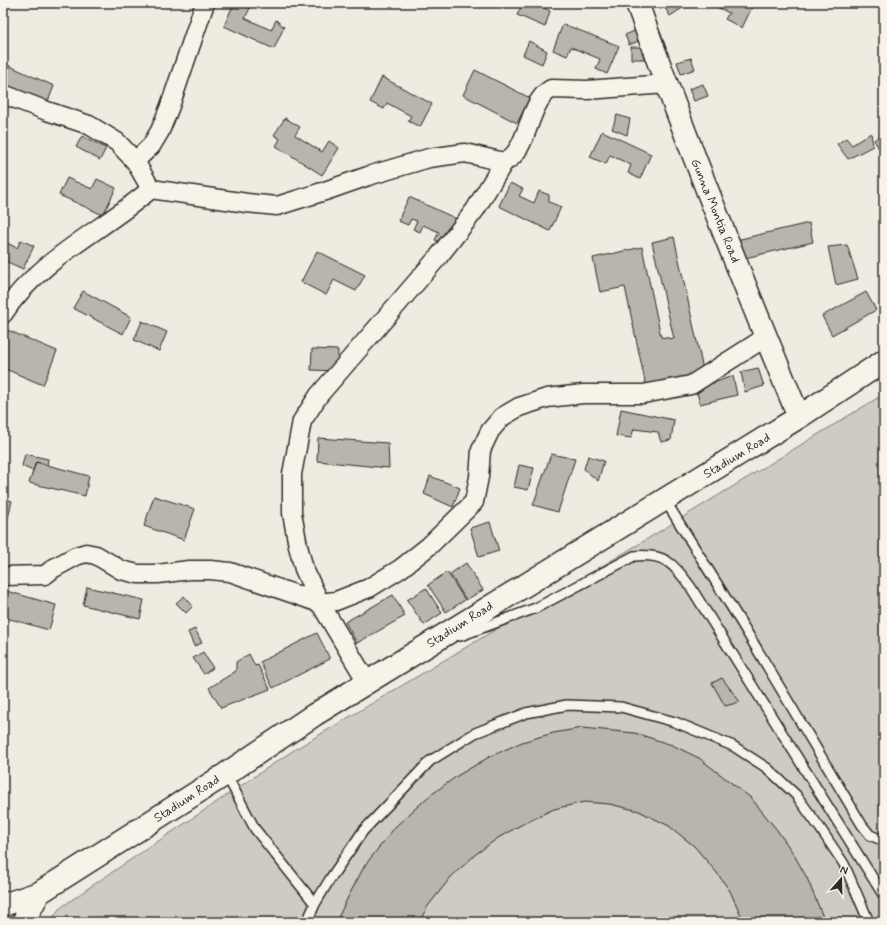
<svg xmlns="http://www.w3.org/2000/svg" width="887" height="925" viewBox="0 0 887 925" font-family="Mynerve,sans-serif">
<style>
.green{fill:#cfcbc2;stroke:#7d7b76}
.building{fill:#b8b5ae;stroke:#2b2b2b}
.lines{fill:none;stroke-linecap:round;stroke-linejoin:round}
.lane-casing{stroke:#2b2b2b;stroke-width:12}
.street-casing{stroke:#2b2b2b;stroke-width:21}
.secondary-casing{stroke:#2b2b2b;stroke-width:25}
.lane{stroke:#f7f3e8;stroke-width:9}
.street{stroke:#f7f3e8;stroke-width:18}
.secondary{stroke:#f7f3e8;stroke-width:22}
.labels{text-anchor:middle;dominant-baseline:central;stroke-width:3.5;stroke-linejoin:round;paint-order:stroke}
.street-label{font-size:13px;fill:#2b2b2b;stroke:#f7f3e8}
</style>
<rect width="100%" height="100%" fill="#efebe0"/>
<filter id="ink" filterUnits="userSpaceOnUse"><feTurbulence type="fractalNoise" baseFrequency=".025" numOctaves="2"/><feDisplacementMap in="SourceGraphic" scale="8" xChannelSelector="R" yChannelSelector="G"/><feConvolveMatrix kernelMatrix="1 2 1 2 8 2 1 2 1" color-interpolation-filters="sRGB"/></filter>
<g filter="url(#ink)">
<path class="green" d="M884,394V922H50L59,909L87,889L294,750L639,544Z"/>
<path class="building" d="M234,3H239L250,8L245,18L271,30L276,20L284,27L274,49L224,26Z
M523,3H539L538,5L550,11L545,27L517,15Z
M662,3H682L684,7L670,16Z
M709,3H754L742,28L725,19L729,13Z
M563,24L619,46L607,74L596,69L600,59L571,47L567,56L553,50Z
M637,30L641,40L629,45L625,35Z
M529,41L547,51L542,64L523,55Z
M631,47H646L647,59H631Z
M691,58L695,69L681,74L677,62Z
M3,63L54,86L47,104L3,85Z
M475,70L530,98L517,123L463,95Z
M382,77L432,104L420,127L408,121L411,116L387,103L384,109L370,102Z
M703,84L708,96L694,101L689,89Z
M617,115L630,119L627,135L612,129Z
M285,118L300,127L295,135L322,152L329,141L339,148L322,175L276,146L280,139L274,135Z
M602,131L651,154L640,179L628,173L631,165L610,155L606,164L590,157Z
M871,133L873,146L848,159L837,144L846,138L852,145Z
M884,133V157L874,140Z
M82,136L106,148L100,160L76,147Z
M67,178L92,189L97,179L116,188L103,215L59,195Z
M510,183L523,189L519,196L534,203L539,191L549,195V202L561,207L550,231L499,206Z
M409,197L459,220L447,245L435,240L439,232L423,225L420,232L413,229L417,221L411,219L408,225L398,221Z
M809,223L813,242L737,260L732,241Z
M674,237L704,374L646,386L625,287L600,292L593,258L642,247L661,337L674,339L652,242Z
M21,240L34,246L23,269L3,260V241L17,248Z
M847,245L858,279L836,285L828,247Z
M317,251L365,275L356,291L334,280L326,295L301,282Z
M83,291L131,317L123,334L73,308Z
M866,292L876,310L832,335L822,316Z
M142,321L167,332L159,351L134,340Z
M5,329L57,351L43,385L3,368V334Z
M312,349L338,350L337,371L311,370Z
M758,368L764,386L745,392L741,372Z
M733,376L737,395L700,404L696,389Z
M621,409L674,420L671,440L661,442L658,432L634,429L631,438L616,436Z
M318,438L388,443L389,468L317,461Z
M25,454L48,459L47,465L36,462L33,471L22,466Z
M551,454L575,459L558,512L533,505Z
M588,456L604,461L598,481L584,469Z
M36,462L89,476L85,496L29,483Z
M519,465L534,468L528,490L514,487Z
M430,476L460,488L453,507L424,494Z
M154,496L195,509L184,540L144,526Z
M3,498L12,501L8,518L3,517Z
M490,522L499,551L479,557L470,528Z
M466,563L483,590L466,600L450,574Z
M447,572L465,600L446,612L428,585Z
M87,587L144,600L140,619L83,605Z
M426,588L442,613L424,625L407,600Z
M3,590L56,605L49,630L3,617Z
M393,595L405,616L357,643L345,622Z
M184,596L193,606L186,613L176,603Z
M195,629L202,643L194,646L188,632Z
M317,633L330,659L273,688L260,662Z
M203,652L213,668L204,674L193,658Z
M249,654L255,666L258,665L270,689L221,708L209,688L236,671V662Z
M722,678L740,702L725,706L712,683Z
M582,728L635,733L672,745L699,758L751,798L777,830L793,853L807,878L825,922H744L730,891L717,873L694,846L669,826L639,811L609,804L584,802L554,809L528,821L498,838L476,854L451,877L428,906L419,922H336L348,897L365,865L396,826L428,797L457,776L489,757L522,742L553,733Z"/>
<g class="lines">
<g class="lane-casing">
<path id="lane" d="M665,500L742,624L862,825L870,835L884,841
M460,636L536,608L634,556C664,553 672,562 690,586L884,896
M226,774L255,829L315,904
M307,922L315,904L330,879L363,831L430,761L475,733L526,713L567,705L621,707L675,722L733,746L767,768L796,795L820,828L844,864L869,922"/>
</g>
<g class="street-casing">
<path id="street" d="M3,94L47,111L89,125L117,142L135,161L151,189
M135,161L151,146L160,131L170,106L205,3
M3,314C39,259 102,231 151,189L247,203L277,206L325,191L368,176L429,158L465,153L504,162C526,153 528,113 542,97C544,94 548,91 551,89L587,90L666,84
M3,576L45,575L54,568L76,556L86,553L96,555L121,570L138,574H158L189,570H210L230,572L320,603L336,601L369,588L400,569L429,546L474,502L479,477L481,450L490,431L502,417L519,407L547,398L583,394H643L691,385L766,337
M367,682L320,603L304,569L298,546L292,513V474L302,421L319,395L439,256L475,210L504,162"/>
</g>
<g class="secondary-casing">
<path id="secondary" d="M637,3C687,143 742,280 799,417
M3,905L39,893L226,774L314,715L799,417L884,361
M23,922L39,893"/>
</g>
<use href="#lane" class="lane"/>
<use href="#street" class="street"/>
<use href="#secondary" class="secondary"/>
</g>
</g>
<g class="labels">
<g class="street-label">
<text transform="translate(715 211) rotate(68)">Gunna Montia Road</text>
<text transform="translate(737 456) rotate(-31)">Stadium Road</text>
<text transform="translate(460 625) rotate(-32)">Stadium Road</text>
<text transform="translate(187 799) rotate(-33)">Stadium Road</text>
</g>
</g>
<rect width="887" height="925" fill="none" stroke="#f7f3e8" stroke-width="16"/>
<rect x="8" y="8" width="871" height="909" fill="none" stroke="#2b2b2b" stroke-width="1.5" filter="url(#ink)"/>
<g transform="translate(841 879) rotate(20)" stroke="#f7f3e8" stroke-width="3" paint-order="stroke">
<path d="M0-3L7 15L0 10L-7 15Z" fill="#2b2b2b"/>
<text y="-6" font-size="11" font-weight="bold" text-anchor="middle" fill="#2b2b2b">N</text>
</g>
</svg>
